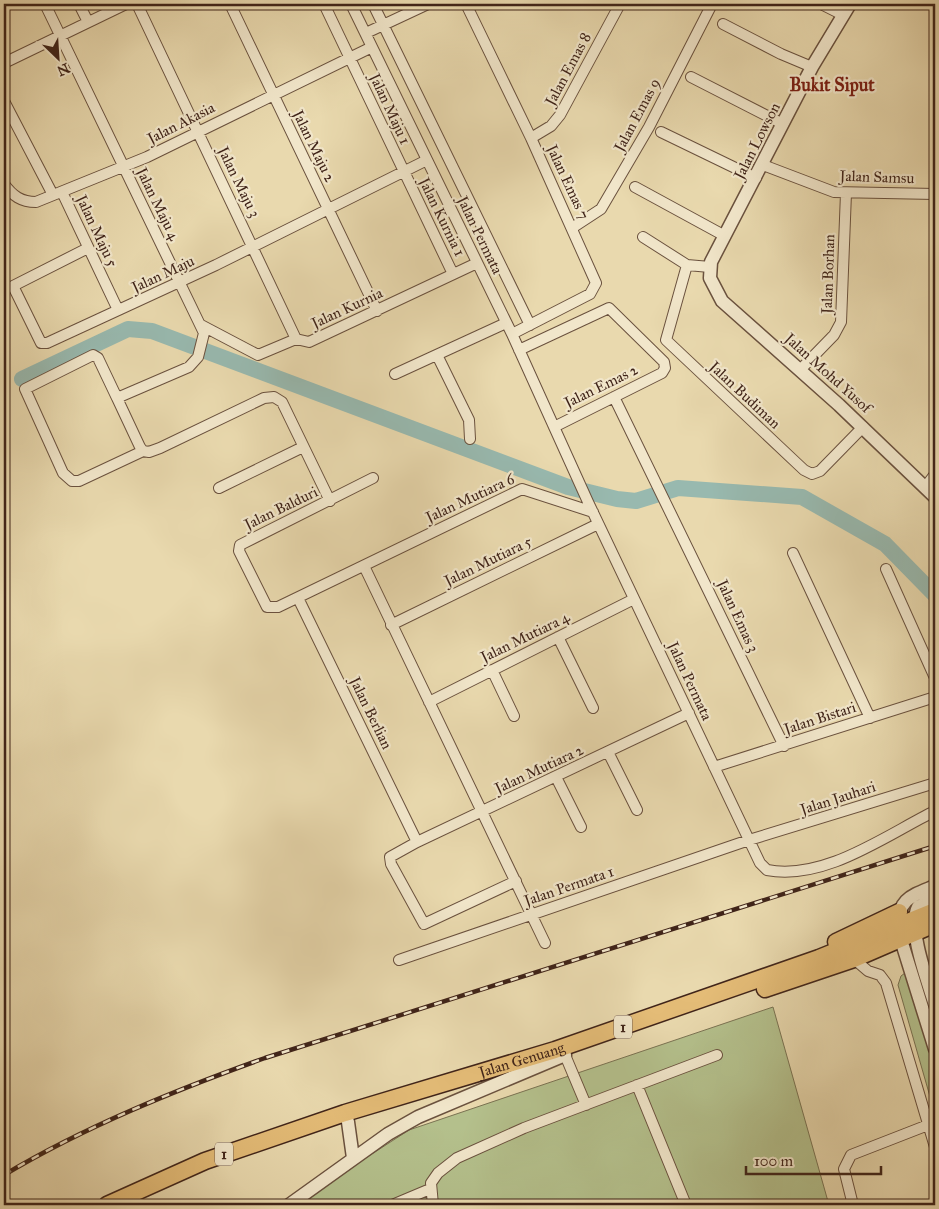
<svg xmlns="http://www.w3.org/2000/svg" width="939" height="1209" viewBox="0 0 939 1209" font-family="'IM FELL Great Primer',serif">
<style>
.green{fill:#b4c08c;stroke:#7a7252}
.lines{fill:none;stroke-linecap:round;stroke-linejoin:round}
.river{stroke:#98b9af;stroke-width:16}
.minor-casing{stroke:#6a513e;stroke-width:12}
.tertiary-casing{stroke:#6a513e;stroke-width:15}
.trunk-casing{stroke:#402419;stroke-width:19}
.minor{stroke:#f1e6ca;stroke-width:10}
.tertiary{stroke:#f1e6ca;stroke-width:12}
.trunk{stroke:#e4bc77;stroke-width:16}
.rail-casing{stroke:#402419;stroke-width:4.5}
.rail{stroke:#f1e6ca;stroke-width:2.5;stroke-dasharray:8;stroke-linecap:butt}
.labels{text-anchor:middle;dominant-baseline:central;stroke-width:4.5;stroke-linejoin:round;paint-order:stroke}
.shield{fill:#f1e6ca;stroke:#755e4e;stroke-width:1}
.shield-label{font-size:14px;font-weight:bold;fill:#402419}
.street-label{font-size:15px;fill:#402419;stroke:#f1e6ca}
.quarter-label{font-size:18px;font-weight:bold;fill:#7a1f14;stroke:#f1e6ca}
</style>
<rect width="100%" height="100%" fill="#e9d9ae"/>
<filter id="stains"><feTurbulence type="fractalNoise" baseFrequency=".004" numOctaves="4"/><feColorMatrix values="0 0 0 0 .2 0 0 0 0 .09 0 0 0 0 .02 0 0 0 .5 -.17"/></filter>
<radialGradient id="worn" r=".72"><stop offset=".6" stop-color="#630" stop-opacity="0"/><stop offset="1" stop-color="#630" stop-opacity=".3"/></radialGradient>
<path class="green" d="M905,973L914,989L935,1060V1114L898,985L901,976Z
M773,1007L829,1205H293L409,1130Z"/>
<g class="lines">
<path class="river" d="M22,379L128,329L152,331L568,487L617,499L636,501L678,488L802,497L885,544L935,595"/>
<g class="minor-casing">
<path id="minor" d="M45,4L204,333L198,357L189,367L117,398L140,447L143,451L149,452L160,448L264,398L274,397L282,402L330,501
M79,4L88,22
M137,4L296,339
M230,4L377,311
M324,4L453,274
M351,4L512,334L588,502L760,863L767,870C825,881 886,835 935,811
M373,4L530,325
M466,4L531,138L596,283L590,294L512,334
M821,4L843,15
M723,24L781,54L812,67
M366,33L428,4
M4,63L126,4
M691,77L783,124
M4,101L53,195
M661,132L756,178
M531,138L551,126L560,115L620,4
M763,165L834,192L935,194
M4,184C13,196 21,202 36,202L147,157L372,47
M635,187L725,236
M62,192L118,310
M572,228L601,209L649,127L712,4
M643,237L687,265L710,267
M88,248L13,286L41,343H47L216,265L427,160
M687,265L666,340L804,470L812,474L820,471L863,427
M201,325L258,355L296,339L309,342L477,263
M519,350L609,308L664,362L665,368L662,373L554,427
M437,355L469,420L470,439
M800,370L834,335L841,322L846,193
M395,374L506,323
M614,397L784,746
M117,398L98,358L93,355L25,389L63,473L72,481H79L143,451
M373,478L240,545L239,551L267,607H278L522,489L593,512
M926,486L935,474
M219,488L303,447
M793,553L870,718
M364,566L545,943
M886,569L935,678
M298,598L417,842
M391,625L598,524
M558,637L593,708
M492,670L514,716
M429,702L634,599
M608,752L637,810
M714,767L935,697
M556,777L581,827
M516,881L424,924L391,864L390,857L417,842L689,713
M854,959L868,971L880,975L886,983L935,1147
M399,960L749,840L935,783
M565,1055L586,1105
M637,1085L686,1205
M392,1205L430,1189
M433,1205L431,1183L438,1173L457,1158L524,1128L717,1055
M853,1205L844,1169L851,1155L928,1125"/>
</g>
<g class="tertiary-casing">
<path id="tertiary" d="M850,4L812,67L711,262L710,278L722,301L839,405L935,497
M935,886C911,896 899,898 897,927L935,1049
M935,898L918,907C907,928 928,982 935,1005
M345,1113L348,1122L353,1158
M289,1205L388,1134L418,1117L565,1055"/>
</g>
<g class="trunk-casing">
<g id="trunk">
<path d="M836,942L899,912"/>
<path d="M765,989L854,959L935,924"/>
<path id="s1" d="M107,1205L205,1161L345,1113L555,1050L819,958L935,911"/>
</g>
</g>
<use href="#minor" class="minor"/>
<use href="#tertiary" class="tertiary"/>
<use href="#trunk" class="trunk"/>
<g class="rail-casing">
<path id="rail" d="M4,1175C86,1126 176,1090 265,1058L935,846"/>
</g>
<use href="#rail" class="rail"/>
</g>
<g class="labels">
<g class="shield">
<rect x="614" y="1015.5" width="18" height="23" rx="4"/>
<rect x="215" y="1142.5" width="18" height="23" rx="4"/>
</g>
<g class="shield-label">
<text x="623" y="1027">1</text>
<text x="224" y="1154">1</text>
</g>
<g class="street-label">
<text transform="translate(568 69) rotate(-62)">Jalan Emas 8</text>
<text transform="translate(390 109) rotate(65)">Jalan Maju 1</text>
<text transform="translate(637 115) rotate(-62)">Jalan Emas 9</text>
<text transform="translate(181 123) rotate(-27)">Jalan Akasia</text>
<text transform="translate(757 141) rotate(-63)">Jalan Lowson</text>
<text transform="translate(314 146) rotate(64)">Jalan Maju 2</text>
<text transform="translate(877 177) rotate(2)">Jalan Samsu</text>
<text transform="translate(239 182) rotate(64)">Jalan Maju 3</text>
<text transform="translate(568 182) rotate(65)">Jalan Emas 7</text>
<text transform="translate(158 204) rotate(64)">Jalan Maju 4</text>
<text transform="translate(442 217) rotate(64)">Jalan Kurnia 1</text>
<text transform="translate(97 231) rotate(65)">Jalan Maju 5</text>
<text transform="translate(480 235) rotate(64)">Jalan Permata</text>
<text transform="translate(163 274) rotate(-25)">Jalan Maju</text>
<text transform="translate(828 274) rotate(-88)">Jalan Borhan</text>
<text transform="translate(347 308) rotate(-25)">Jalan Kurnia</text>
<text transform="translate(828 373) rotate(42)">Jalan Mohd Yusof</text>
<text transform="translate(601 386) rotate(-26)">Jalan Emas 2</text>
<text transform="translate(745 395) rotate(43)">Jalan Budiman</text>
<text transform="translate(470 498) rotate(-25)">Jalan Mutiara 6</text>
<text transform="translate(281 508) rotate(-26)">Jalan Balduri</text>
<text transform="translate(488 561) rotate(-26)">Jalan Mutiara 5</text>
<text transform="translate(738 616) rotate(65)">Jalan Emas 3</text>
<text transform="translate(525 637) rotate(-26)">Jalan Mutiara 4</text>
<text transform="translate(690 681) rotate(65)">Jalan Permata</text>
<text transform="translate(371 713) rotate(64)">Jalan Berlian</text>
<text transform="translate(820 718) rotate(-18)">Jalan Bistari</text>
<text transform="translate(539 769) rotate(-25)">Jalan Mutiara 2</text>
<text transform="translate(838 798) rotate(-18)">Jalan Jauhari</text>
<text transform="translate(569 886) rotate(-19)">Jalan Permata 1</text>
<text stroke="none"><textPath href="#s1" startOffset="440">Jalan Genuang</textPath></text>
</g>
<g class="quarter-label">
<text x="832" y="85">Bukit Siput</text>
</g>
</g>
<rect width="939" height="1209" fill="none" stroke="#e9d9ae" stroke-width="20"/>
<rect x="5" y="5" width="929" height="1199" fill="none" stroke="#402419" stroke-width="2.5"/>
<rect x="10" y="10" width="919" height="1189" fill="none" stroke="#402419"/>
<g transform="translate(58 58) rotate(155)" stroke="#f1e6ca" stroke-width="4" paint-order="stroke">
<path d="M0-4L9 19L0 12L-9 19Z" fill="#402419"/>
<text y="-8" font-size="14" font-weight="bold" text-anchor="middle" fill="#402419">N</text>
</g>
<path d="M746 1166v8h135v-8" fill="none" stroke="#402419" stroke-width="2.5"/>
<text x="754" y="1166" font-size="15" fill="#402419" stroke="#f1e6ca" stroke-width="4" paint-order="stroke">100 m</text>
<rect width="100%" height="100%" filter="url(#stains)"/>
<rect width="100%" height="100%" fill="url(#worn)"/>
</svg>
